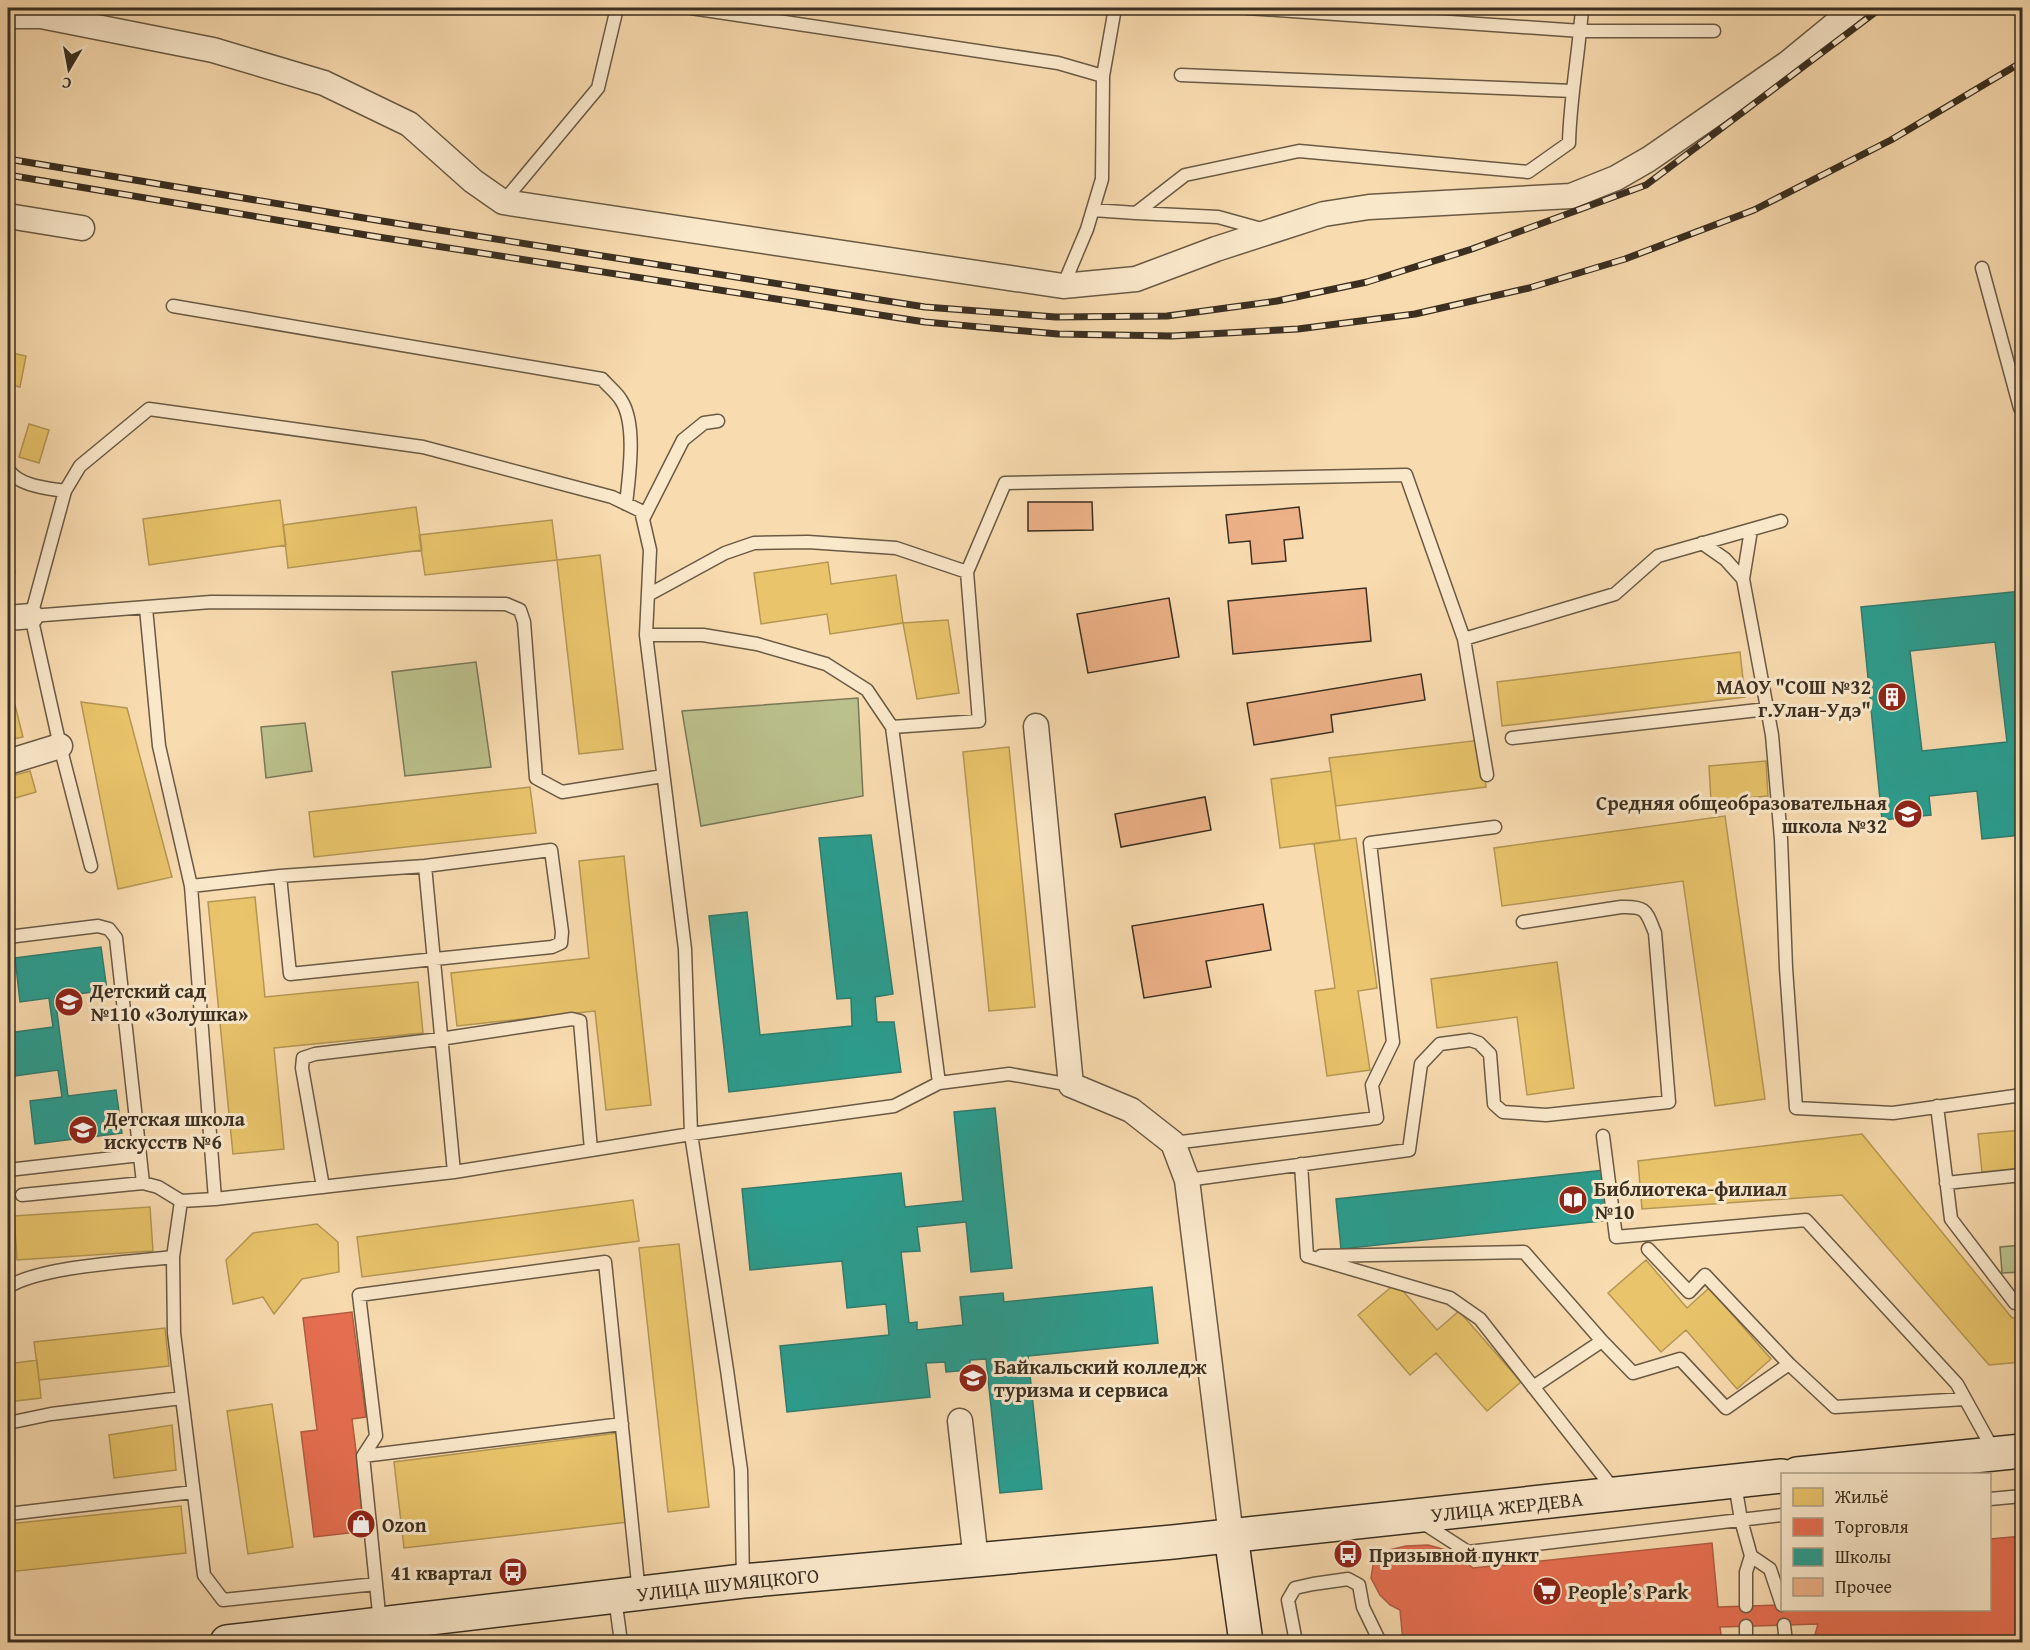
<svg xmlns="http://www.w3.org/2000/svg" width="2030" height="1650" viewBox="0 0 2030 1650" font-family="'Gentium Book Plus',serif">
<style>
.green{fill:#bbc18c;stroke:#7a7856;stroke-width:1.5}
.homes{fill:#e9c46a;stroke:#b49754;stroke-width:1.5}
.shops{fill:#e76f51;stroke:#b35c42;stroke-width:1.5}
.schools{fill:#2a9d8f;stroke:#2f7c6e;stroke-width:1.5;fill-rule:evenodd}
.building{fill:#edb187;stroke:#3a2f20;stroke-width:1.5}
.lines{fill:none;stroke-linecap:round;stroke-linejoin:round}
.service-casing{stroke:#6a5a44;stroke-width:15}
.minor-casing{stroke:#6a5a44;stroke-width:27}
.secondary-casing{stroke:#3a2f20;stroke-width:36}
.service{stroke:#fae8cb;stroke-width:12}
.minor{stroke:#fae8cb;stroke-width:24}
.secondary{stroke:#fae8cb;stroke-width:33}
.rail-casing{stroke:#3a2f20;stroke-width:7}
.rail{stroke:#fae8cb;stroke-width:4.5;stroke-dasharray:14;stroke-linecap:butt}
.labels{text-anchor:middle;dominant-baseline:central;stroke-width:6;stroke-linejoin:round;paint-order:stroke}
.poi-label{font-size:20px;font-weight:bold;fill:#3a2f20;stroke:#fae8cb;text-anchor:start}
.street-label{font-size:20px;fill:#3a2f20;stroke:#fae8cb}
</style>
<rect width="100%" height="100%" fill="#f8dbaf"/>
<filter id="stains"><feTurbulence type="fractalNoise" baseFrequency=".00333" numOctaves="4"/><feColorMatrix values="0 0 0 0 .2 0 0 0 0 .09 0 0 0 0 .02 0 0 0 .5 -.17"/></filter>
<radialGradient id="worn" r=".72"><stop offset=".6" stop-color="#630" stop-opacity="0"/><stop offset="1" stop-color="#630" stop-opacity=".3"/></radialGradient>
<path class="green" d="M476,662L491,767L405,776L392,672Z
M858,698L863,796L701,826L682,711Z
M305,723L312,771L266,778L261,727Z
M2022,1245V1272L2002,1273L2000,1247Z"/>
<path class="homes" d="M8,352L26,356L20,387L8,384Z
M29,424L49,430L39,463L19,457Z
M280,500L286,545L149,565L143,519Z
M416,507L422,550L288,568L283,525Z
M552,520L557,560L425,575L419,535Z
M600,555L623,749L579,754L557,560Z
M828,562L831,584L896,575L903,623L830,634L827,614L761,624L754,573Z
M8,569L15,571L8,601Z
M948,620L959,693L917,699L903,623Z
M1740,652L1745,697L1502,726L1497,682Z
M81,702L127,708L172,877L118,889Z
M15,705L23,737L8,740V707Z
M1481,740L1486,787L1336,806L1329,758Z
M1009,747L1035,1007L989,1011L963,752Z
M1766,761L1768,796L1711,801L1709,766Z
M30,771L36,792L12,799L8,777Z
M1331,771L1340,840L1280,848L1271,779Z
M530,787L536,833L314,857L309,812Z
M1725,816L1765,1099L1715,1106L1683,881L1502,906L1494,848Z
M1356,838L1377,988L1358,991L1370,1070L1327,1076L1315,991L1335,988L1314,844Z
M624,856L651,1105L606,1110L595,1011L457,1026L451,973L589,958L579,861Z
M255,897L265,997L418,982L423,1033L274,1048L284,1149L233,1154L208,902Z
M1557,962L1574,1088L1527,1095L1517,1017L1437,1028L1431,979Z
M2022,1130V1168L1982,1172L1978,1134Z
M1862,1134L2012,1318L2022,1317V1362L1989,1365L1842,1195L1642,1209L1638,1161Z
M633,1200L639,1241L362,1277L357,1237Z
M150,1207L153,1251L17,1260L14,1216Z
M317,1224L338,1242L339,1272L302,1279L274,1314L263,1297L233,1304L226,1260L253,1233Z
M679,1244L709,1507L668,1512L639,1248Z
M1646,1260L1687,1308L1709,1288L1771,1359L1737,1389L1686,1330L1661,1352L1608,1293Z
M1396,1283L1437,1330L1459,1311L1521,1382L1487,1411L1436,1353L1410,1375L1358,1315Z
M165,1328L169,1366L39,1380L34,1342Z
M37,1360L41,1398L8,1402V1364Z
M272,1404L293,1547L248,1554L227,1411Z
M172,1425L176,1470L114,1478L109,1435Z
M617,1433L628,1522L404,1548L394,1462Z
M181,1506L186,1553L8,1572V1524Z
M1197,1637V1642H1146Z"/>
<path class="shops" d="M352,1312L366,1417L352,1419L366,1531L314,1537L301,1432L317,1430L303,1318Z
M2022,1536V1642H1813L1818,1624L1720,1627L1722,1642H1403L1400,1610L1390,1605L1380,1595L1371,1578L1373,1565L1381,1555L1389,1550L1406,1546L1428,1545L1439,1548L1454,1553L1473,1568L1712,1543L1718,1607L1782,1605V1610H1990V1539Z"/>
<path class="schools" d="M2022,591V835L1982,839L1977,791L1929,796L1931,815L1882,820L1861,607ZM1995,642L2007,742L1922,751L1910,651Z
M871,835L893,994L875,997L877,1022H894L901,1072L729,1092L709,916L747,912L760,1035L852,1026L851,998L837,999L819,838Z
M101,947L107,990L55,997L68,1096L116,1090L122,1133L35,1144L30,1101L62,1097L58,1070L8,1077V1033L53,1027L49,998L20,1002L15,958Z
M995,1108L1012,1268L971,1272L966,1222L917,1227L920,1251L901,1252L909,1323L917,1322V1330L963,1325L960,1297L1003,1293L1004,1302L1152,1287L1158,1343L1028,1356L1042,1489L1000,1493L986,1359L970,1360V1370L946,1372L945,1362L926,1363L930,1397L787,1412L780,1346L889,1335L886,1304L847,1308L842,1261L750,1270L742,1189L901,1173L905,1207L963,1201L954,1112Z
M1604,1170L1610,1220L1341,1249L1336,1199Z"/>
<path class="building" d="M1028,502H1092L1093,530L1028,531Z
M1299,507L1303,538L1284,540L1286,561L1252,564L1250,541L1229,543L1226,515Z
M1366,588L1371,641L1233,654L1228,601Z
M1169,598L1179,657L1088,673L1077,614Z
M1421,674L1425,700L1331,715L1333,732L1254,745L1247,703Z
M1205,797L1211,830L1121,847L1115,814Z
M1263,904L1271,950L1206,961L1211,987L1144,998L1132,926Z"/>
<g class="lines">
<g class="service-casing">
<path id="service" d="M691,8L1058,63L1103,76
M1247,8L1581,31H1714
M1181,75L1573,91
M503,202L598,88L617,8
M1093,210L1136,213L1185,175L1299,151L1528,172L1569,143C1570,98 1579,53 1582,8
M1136,213L1218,217L1265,230
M1982,268L2020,408L2022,407
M1063,286L1087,229L1102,179L1103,76L1115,8
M173,306L602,379C608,386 617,393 621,400C637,424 629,476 626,504
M8,469C18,486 46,488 65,491
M643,519L683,440L704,423L718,421
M1751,530L1743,579L1772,735L1781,839L1786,968L1796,1108L1893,1113L2022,1095
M1702,543L1725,559L1743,579
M648,595L725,553L754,543L808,542L896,548L967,572
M146,608L159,746L191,886L215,1199
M31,616L211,602L506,604L520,610L524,622L536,778L562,792L663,776
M646,635H703L757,644L826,664L867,690L892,727
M1512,738L1767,709
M1487,775L1464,639L1615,594L1658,556L1781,521
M91,866L60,746L31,616L65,491L80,466L149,409L423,447L612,497L641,511L650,550L646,635L685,949L691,1134L727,1370L741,1470L743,1581
M425,866L454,1172
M191,886L280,876L425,866L551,850L562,932L561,943L552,947L290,974L280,876
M8,937L98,926L109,929L116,938L143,1183
M939,1083L892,727L979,721L967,572L1005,483L1406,475L1464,639
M1937,1106L1951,1219L2015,1303L2022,1302
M1603,1136L1616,1237L1806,1220L1957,1384L1995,1453
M1173,1143L1377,1118L1372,1085L1393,1042L1370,843L1495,827
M1301,1164L1307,1256
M8,1170L140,1155
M1187,1180L1409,1150L1421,1064L1440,1044L1470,1040L1479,1043L1490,1054L1494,1104L1503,1112L1546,1115L1669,1102L1655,933C1646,911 1647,906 1621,907L1523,922
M1946,1183L2022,1175
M323,1187L302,1068L303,1058L315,1054L440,1039L572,1019L580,1021L591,1150
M22,1195L143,1183L158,1187L181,1201L215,1199L454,1172L691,1134L894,1106L939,1083L1009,1074L1071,1085
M181,1201L173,1257L174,1333L204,1575L223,1600L376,1584
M1648,1249L1689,1292L1705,1275L1789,1364
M1307,1256L1450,1298L1480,1319L1615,1491
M1321,1256L1524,1252L1602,1341
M8,1287C42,1266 130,1262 173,1257
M1533,1387L1602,1341L1633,1373L1680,1359L1726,1408L1789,1364L1835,1407L1965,1399
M8,1423L51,1414L182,1398
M363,1456L622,1424
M1735,1484L1741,1520L1751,1556L1746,1572V1606
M1990,1499L2022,1496
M8,1514L193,1492
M1420,1521L1468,1552L1782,1515
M1751,1556L1770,1569L1782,1605
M615,1598L621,1642
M380,1623L363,1456L376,1436L359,1295L605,1262L639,1593
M1784,1625L1786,1642
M1746,1626V1642
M1296,1642L1288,1600L1295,1588L1313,1584L1348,1579L1359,1585L1363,1607L1380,1642"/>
</g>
<g class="minor-casing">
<path id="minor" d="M8,16H41L213,50L324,83L409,124L473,181L503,202L1063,286L1136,279L1216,249L1324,214L1369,207L1571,196L1616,178L1649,159L1788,63L1855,8
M8,216L82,228
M8,618L31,616
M1036,726L1071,1085L1131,1110L1173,1143L1187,1180L1231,1536
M8,762L60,746
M960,1421L976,1560"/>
</g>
<g class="secondary-casing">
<g id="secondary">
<path d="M1797,1474L2022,1451"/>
<path d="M1231,1536L1246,1642"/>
<path id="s1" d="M227,1642L743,1581L1173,1542L1782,1476"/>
</g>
</g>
<use href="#service" class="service"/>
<use href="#minor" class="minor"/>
<use href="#secondary" class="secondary"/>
<g class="rail-casing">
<path id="rail" d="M8,159L382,221L925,307L1056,317L1167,316L1277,301L1367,282L1472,249L1646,185L1881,8
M8,175L378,237L925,322L1058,334L1172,336L1298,329L1415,314L1529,288L1625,259L1754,210L1891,140L2022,62"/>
</g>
<use href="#rail" class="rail"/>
</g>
<defs>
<g id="building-disc" transform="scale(1.5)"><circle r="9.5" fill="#8f2418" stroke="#fae8cb"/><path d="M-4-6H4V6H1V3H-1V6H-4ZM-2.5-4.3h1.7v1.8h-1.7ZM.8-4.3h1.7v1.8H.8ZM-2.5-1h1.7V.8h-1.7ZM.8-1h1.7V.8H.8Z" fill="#fff"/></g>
<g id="school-disc" transform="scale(1.5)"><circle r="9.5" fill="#8f2418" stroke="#fae8cb"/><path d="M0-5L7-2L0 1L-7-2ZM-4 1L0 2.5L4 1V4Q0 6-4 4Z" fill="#fff"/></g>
<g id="library-disc" transform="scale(1.5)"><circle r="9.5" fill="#8f2418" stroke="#fae8cb"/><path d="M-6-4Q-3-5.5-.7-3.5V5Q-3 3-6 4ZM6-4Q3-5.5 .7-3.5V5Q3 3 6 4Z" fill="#fff"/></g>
<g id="university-disc" transform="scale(1.5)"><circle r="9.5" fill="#8f2418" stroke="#fae8cb"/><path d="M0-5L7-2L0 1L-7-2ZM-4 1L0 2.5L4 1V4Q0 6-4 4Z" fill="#fff"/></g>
<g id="shop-disc" transform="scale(1.5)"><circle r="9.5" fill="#8f2418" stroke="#fae8cb"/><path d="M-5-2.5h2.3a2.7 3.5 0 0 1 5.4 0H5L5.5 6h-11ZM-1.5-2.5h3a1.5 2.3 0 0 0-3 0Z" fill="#fff"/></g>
<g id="bus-disc" transform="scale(1.5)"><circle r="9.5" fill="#8f2418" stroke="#fae8cb"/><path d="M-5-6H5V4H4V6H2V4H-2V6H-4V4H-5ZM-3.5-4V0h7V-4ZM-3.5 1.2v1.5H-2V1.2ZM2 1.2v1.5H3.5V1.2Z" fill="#fff"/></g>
<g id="supermarket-disc" transform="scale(1.5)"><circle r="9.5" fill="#8f2418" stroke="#fae8cb"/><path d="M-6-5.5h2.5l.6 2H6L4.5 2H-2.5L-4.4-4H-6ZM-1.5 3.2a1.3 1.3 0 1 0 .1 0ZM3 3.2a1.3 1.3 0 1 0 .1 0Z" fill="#fff"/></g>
</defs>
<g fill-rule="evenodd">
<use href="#building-disc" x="1892" y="697"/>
<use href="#school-disc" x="1908" y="814"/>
<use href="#school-disc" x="69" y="1002"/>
<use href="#school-disc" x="83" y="1130"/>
<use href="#library-disc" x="1573" y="1200"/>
<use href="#university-disc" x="973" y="1378"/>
<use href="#shop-disc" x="361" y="1524"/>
<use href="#bus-disc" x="1348" y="1554"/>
<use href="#bus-disc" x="513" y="1572"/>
<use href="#supermarket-disc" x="1547" y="1591"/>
</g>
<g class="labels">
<g class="poi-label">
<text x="1871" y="686" text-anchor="end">МАОУ "СОШ №32<tspan x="1871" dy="23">г.Улан-Удэ"</tspan></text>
<text x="1887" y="802" text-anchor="end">Средняя общеобразовательная<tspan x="1887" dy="23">школа №32</tspan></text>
<text x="90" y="990">Детский сад<tspan x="90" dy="23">№110 «Золушка»</tspan></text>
<text x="104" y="1118">Детская школа<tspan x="104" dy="23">искусств №6</tspan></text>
<text x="1594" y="1188">Библиотека-филиал<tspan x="1594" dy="23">№10</tspan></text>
<text x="994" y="1366">Байкальский колледж<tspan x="994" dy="23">туризма и сервиса</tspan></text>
<text x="382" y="1524">Ozon</text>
<text x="1369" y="1554">Призывной пункт</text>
<text x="492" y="1572" text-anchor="end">41 квартал</text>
<text x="1568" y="1591">People’s Park</text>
</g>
<g class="street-label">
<text stroke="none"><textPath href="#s1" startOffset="1287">УЛИЦА ЖЕРДЕВА</textPath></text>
<text stroke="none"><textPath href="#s1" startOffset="504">УЛИЦА ШУМЯЦКОГО</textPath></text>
</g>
</g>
<rect width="2030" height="1650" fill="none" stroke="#f8dbaf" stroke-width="30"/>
<rect x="9" y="9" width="2012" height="1632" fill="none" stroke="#3a2f20" stroke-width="3"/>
<rect x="15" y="15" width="2000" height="1620" fill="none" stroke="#3a2f20" stroke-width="1.5"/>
<rect x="1781" y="1473" width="210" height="138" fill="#fae8cb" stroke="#ad9e87" stroke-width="1.5"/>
<rect x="1793" y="1488" width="30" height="18" fill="#e9c46a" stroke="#ad9e87" stroke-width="1.5"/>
<text x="1835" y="1503" font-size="18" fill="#3a2f20">Жильё</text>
<rect x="1793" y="1518" width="30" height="18" fill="#e76f51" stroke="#ad9e87" stroke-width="1.5"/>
<text x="1835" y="1533" font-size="18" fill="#3a2f20">Торговля</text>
<rect x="1793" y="1548" width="30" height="18" fill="#2a9d8f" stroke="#ad9e87" stroke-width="1.5"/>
<text x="1835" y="1563" font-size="18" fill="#3a2f20">Школы</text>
<rect x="1793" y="1578" width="30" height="18" fill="#edb187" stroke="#ad9e87" stroke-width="1.5"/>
<text x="1835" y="1593" font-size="18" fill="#3a2f20">Прочее</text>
<g transform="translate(69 69) rotate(190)" stroke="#fae8cb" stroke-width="4.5" paint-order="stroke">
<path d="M0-4.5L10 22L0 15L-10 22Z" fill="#3a2f20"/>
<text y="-9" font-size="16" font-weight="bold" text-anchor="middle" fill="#3a2f20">С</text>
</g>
<rect width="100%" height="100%" filter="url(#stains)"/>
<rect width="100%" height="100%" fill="url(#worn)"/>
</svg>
